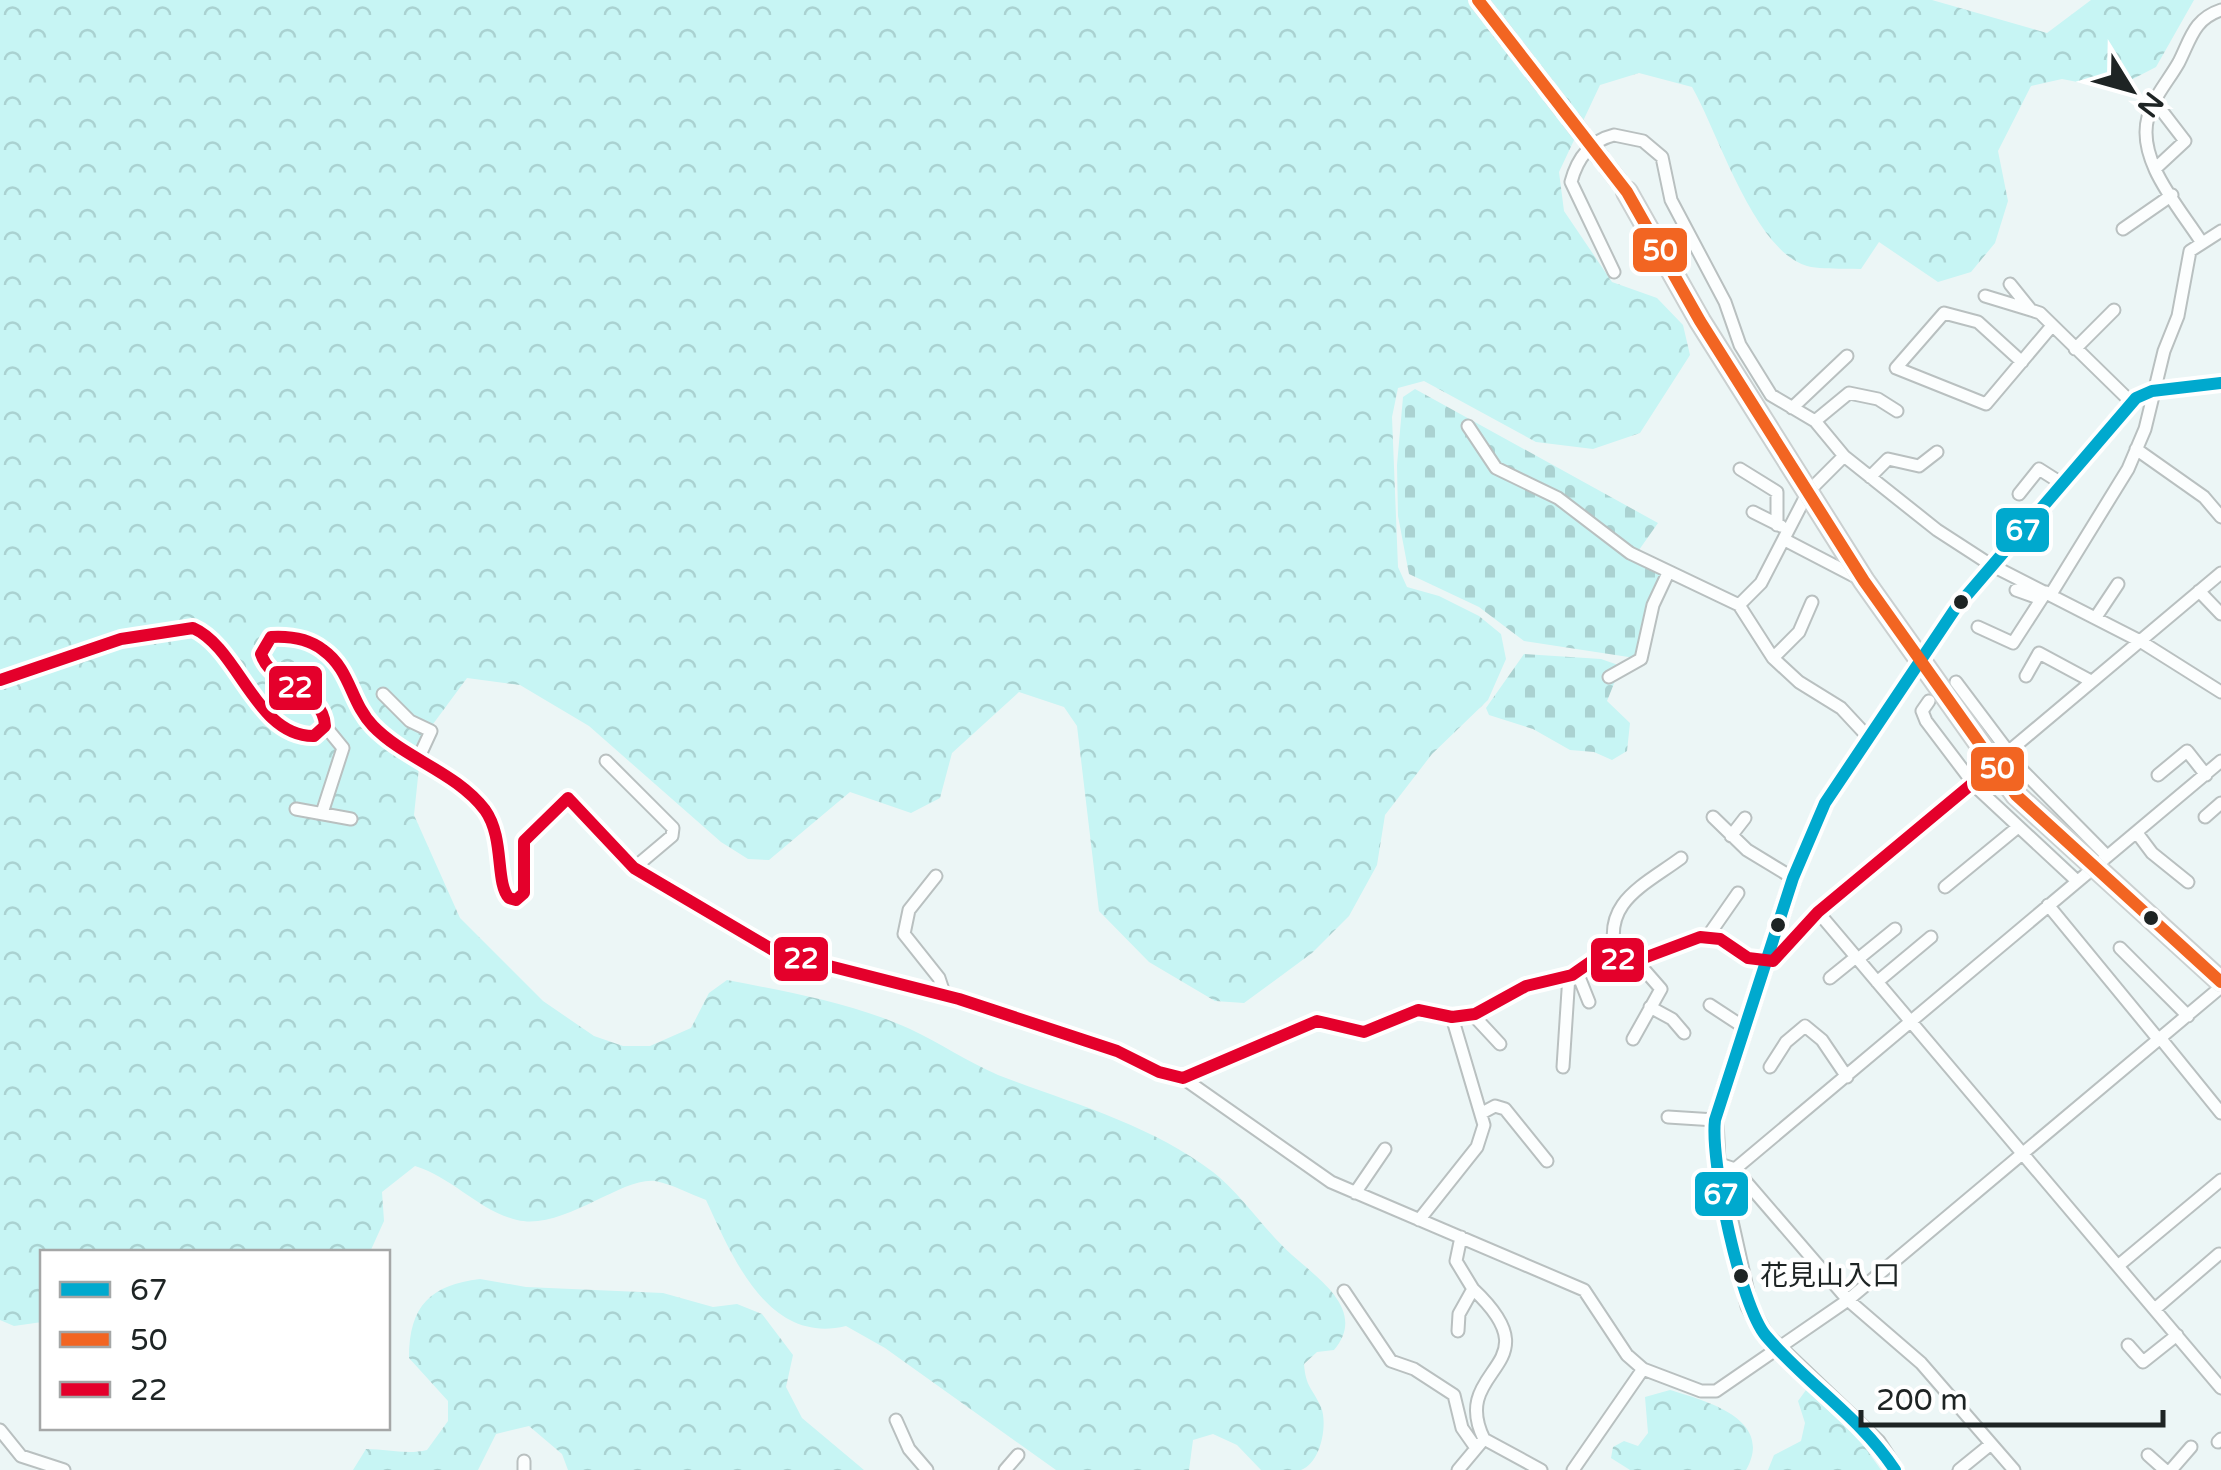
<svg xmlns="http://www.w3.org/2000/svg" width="2221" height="1470" viewBox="0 0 2221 1470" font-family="'Varela Round','Noto Sans JP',sans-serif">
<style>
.forest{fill:url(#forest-crowns)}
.cemetery{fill:url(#cemetery-stones)}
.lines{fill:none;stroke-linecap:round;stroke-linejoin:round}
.highway-tunnel{stroke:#c3cccc;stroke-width:20;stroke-dasharray:20 10;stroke-linecap:butt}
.street-casing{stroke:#b9c0c0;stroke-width:15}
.secondary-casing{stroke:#b9c0c0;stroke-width:19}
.highway-casing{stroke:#cbd0d0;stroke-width:24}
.street{stroke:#fcfefe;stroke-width:11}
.secondary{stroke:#fcfefe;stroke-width:15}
.highway{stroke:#cfdfdf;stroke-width:20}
.bus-1-casing{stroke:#fff;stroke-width:20}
.bus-2-casing{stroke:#fff;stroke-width:20}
.bus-3-casing{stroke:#fff;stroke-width:20}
.bus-1{stroke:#00a9ce;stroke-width:12}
.bus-2{stroke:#f26522;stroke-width:12}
.bus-3{stroke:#e4002b;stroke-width:12}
.bus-dot{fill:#1e2424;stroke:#fff;stroke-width:4}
.labels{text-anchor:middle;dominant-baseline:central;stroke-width:9;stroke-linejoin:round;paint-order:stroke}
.bus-label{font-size:28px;fill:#1e2424;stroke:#fff;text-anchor:start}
.line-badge{stroke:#fff;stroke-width:4}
.badge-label{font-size:28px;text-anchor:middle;font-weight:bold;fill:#fff}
</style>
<defs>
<pattern id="forest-crowns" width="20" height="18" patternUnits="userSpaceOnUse" patternTransform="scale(2.5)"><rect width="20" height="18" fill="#c7f5f4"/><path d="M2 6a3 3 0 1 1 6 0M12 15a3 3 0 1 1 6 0" fill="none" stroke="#aad2d1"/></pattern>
<pattern id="cemetery-stones" width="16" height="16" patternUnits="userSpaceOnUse" patternTransform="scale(2.5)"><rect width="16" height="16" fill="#c7f5f4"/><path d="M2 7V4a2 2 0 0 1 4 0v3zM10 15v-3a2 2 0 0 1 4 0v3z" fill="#aad2d1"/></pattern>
</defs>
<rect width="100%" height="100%" fill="#ecf6f6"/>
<path class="forest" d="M0,0H1932L2047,33L2091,0H2194L2156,67L2127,82L2088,84L2062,79L2031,86L1998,151L2008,201L1995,243L1971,272L1938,282L1879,242L1861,269C1844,268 1823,270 1807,266C1754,251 1718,132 1692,87L1639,73L1600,85L1559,172L1564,211L1612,282L1657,298L1683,325L1690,355L1640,433L1593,449L1536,442L1424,381L1398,388L1392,417L1398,567L1407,587L1439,596L1479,616L1501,634L1506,659L1488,700L1432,754L1385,815L1377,865L1349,916L1312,953L1244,1003L1215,1001L1149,962L1099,911L1077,726L1064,707L1019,692L952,753L940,798L911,813L850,792L769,860L748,859L721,842L589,726L520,685L467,678L422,739L414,815L460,918L543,1001L594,1036L623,1046H650L691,1028L709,993L727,980C789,992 853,1003 910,1029C940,1043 968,1062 998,1075C1071,1103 1150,1124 1213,1172C1242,1195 1264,1230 1292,1255C1320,1280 1367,1311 1334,1350L1317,1352L1304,1364C1306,1388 1312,1387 1321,1407C1328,1424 1321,1463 1301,1470C1290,1470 1272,1470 1261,1470L1237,1445L1213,1434L1193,1440L1189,1470H1056L885,1348L846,1326C768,1345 733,1258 706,1200C690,1194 672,1184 655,1181C621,1177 563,1231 517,1220C479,1211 452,1177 415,1166L382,1192L384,1221L370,1252H42V1322L14,1326L0,1320Z
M480,1279L526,1287L663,1293L713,1307L737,1304L762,1314L793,1355L786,1387L802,1418L864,1470H568L562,1454L529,1426L496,1434L478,1470H353L366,1449C388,1449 406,1455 427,1450L448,1421V1401L409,1358C409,1305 431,1285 480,1279Z
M1670,1390C1706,1401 1775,1419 1746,1470H1630L1611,1458L1613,1447L1624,1441L1638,1446L1648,1433L1645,1397Z
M1806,1390L1859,1439L1881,1470H1768L1774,1455L1801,1441L1805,1423L1798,1401Z"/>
<path class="cemetery" d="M1415,389L1658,523L1634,557L1663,574L1635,658L1524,641L1479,607L1409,574L1398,516L1397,465L1403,397Z
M1524,654L1601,659L1621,666L1607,701L1630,723L1627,751L1612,760L1594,752L1570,750L1533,729L1489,715L1486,708Z"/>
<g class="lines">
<path class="highway-tunnel" d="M1478,0L1627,192"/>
<g class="street-casing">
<path id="street" d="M2155,102L2185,141L2156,168
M2123,229L2172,195
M2202,243C2180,208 2136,161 2148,117C2154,96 2169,80 2179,62C2191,38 2194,19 2221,10
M1614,272L1571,182C1577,159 1590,141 1614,135L1643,141L1662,157L1671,200L1725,302L1740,345L1771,395L1815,421L1844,456L1937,530L1991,565L2140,641L2221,692
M2010,284L2031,310L2040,313L2131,402
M1985,296L2031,310
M2075,349L2114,310
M2022,362L1978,322L1944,313L1896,368L1986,404L2051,327
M2149,393L2221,383
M1792,408L1847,356
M1815,421L1849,393L1878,399L1897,411
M1468,426L1496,468L1558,498L1630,553L1739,605L1761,583L1808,492L1844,456
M2136,449L2204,497L2221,517
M1740,469L1777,492V525
M1870,477L1888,459L1919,466L1937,452
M2019,494L2039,469L2061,483
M1753,512L1781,526
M1785,540L1860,579
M2016,590L2041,599
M2199,591L2221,614
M2051,594L2128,469L2145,429L2164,351L2178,316L2190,251L2221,231
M1739,605L1773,658L1799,682L1841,708L1868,737
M2096,617L2118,584
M1978,627L2013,643L2046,592
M1773,658L1799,632L1812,602
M2026,676L2039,653L2091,681
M1609,677L1641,659L1653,605L1668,573
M0,680L121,639L193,628C239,648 256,737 314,736L325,726C324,690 271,686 261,654L271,637C289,636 309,639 323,650C351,670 350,702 373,726C405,759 456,772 485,810C505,838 495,883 509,898L516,900L524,893V841L568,798L634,868L778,953L959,999L1117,1051L1159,1072L1183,1078L1317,1021L1364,1032L1418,1010L1452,1017L1475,1014L1526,986L1572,975L1592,961L1644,958L1700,937L1720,939L1748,958L1773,961L1818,912L1973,783
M1956,682L2023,771L2107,856
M383,694L410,721L431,731L419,757
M1929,701L1922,711L1926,721L1976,787L2077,881
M2008,752L2221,573
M606,761L673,828L672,836L634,868
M2158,775L2187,751L2206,775
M296,809L351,819
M322,813L343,748L325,726
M1713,817L1747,850L1793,878
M2205,817L2221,803
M2137,833L2152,853L2188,882
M1731,836L1745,818
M936,876L909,910L904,934L939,978L945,996
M1945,887L2018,827
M2048,905L2159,1040
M1818,912L2221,1388
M1708,936L1738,893
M2120,948L2188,1016
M1617,957C1600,903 1643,886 1681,858
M1633,957L1661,989L1633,1039
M1858,959L1895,929
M1577,972L1589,1002
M1830,978L1856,957
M1877,982L1931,937
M1710,1005L1745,1028
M1650,1007L1672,1019L1684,1033
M1473,1015L1500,1044
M2161,1039L2221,1113
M1563,1067L1569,975
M1770,1067L1786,1042L1805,1026L1822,1040L1847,1077
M1183,1078L1331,1182L1584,1290L1627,1355L1643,1369L1701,1391H1716L1848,1300L2221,987
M1482,1113L1495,1106L1505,1109L1547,1161
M1668,1117L1715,1120
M1717,1163L1735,1169L1848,1300L1921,1363L2014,1470
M1735,1169L2221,761
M1355,1193L1385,1149
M1419,1220L1477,1147L1484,1125L1452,1017
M2119,1265L2221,1180
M1473,1289C1557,1368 1448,1366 1484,1439
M1344,1291L1391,1361L1414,1369L1454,1395L1462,1428L1476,1448
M2156,1308L2219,1254
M1458,1331L1459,1314L1473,1289L1456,1261L1461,1237
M2128,1345L2143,1362L2177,1335
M896,1420L909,1449L927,1470
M0,1430L21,1456L64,1470
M2218,1442L2221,1439
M2148,1455L2165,1470
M524,1461V1470
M1005,1470L1018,1455
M1458,1470L1484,1439L1541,1470
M1573,1470L1643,1369
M1959,1470L1991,1444
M2171,1470L2191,1447"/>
</g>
<g class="secondary-casing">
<path id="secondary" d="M1895,1470L1877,1442L1765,1335L1749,1306L1717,1163L1715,1120L1793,878L1825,803L1955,609L2136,398"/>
</g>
<g class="highway-casing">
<path id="highway" d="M1627,192L1700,321L1864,581L2016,795L2221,982"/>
</g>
<use href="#street" class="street"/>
<use href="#secondary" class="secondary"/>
<use href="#highway" class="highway"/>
<g class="bus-1-casing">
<path id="bus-1" d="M1895,1470C1860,1417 1807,1384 1766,1336C1740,1305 1710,1161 1715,1120L1793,878L1825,803L1955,609L2136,398L2152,391L2221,383"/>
</g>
<g class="bus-2-casing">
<path id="bus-2" d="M1478,0L1627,192L1700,321L1864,581L2016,795L2221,982"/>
</g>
<g class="bus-3-casing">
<path id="bus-3" d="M0,680L121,639L193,628C239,648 256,737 314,736L325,726C324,690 271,686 261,654L271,637C289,636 309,639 323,650C351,670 350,702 373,726C405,759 456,772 485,810C505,838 495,883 509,898L516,900L524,893V841L568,798L634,868L778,953L959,999L1117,1051L1159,1072L1183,1078L1317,1021L1364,1032L1418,1010L1452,1017L1475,1014L1526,986L1572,975L1592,961L1644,958L1700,937L1720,939L1748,958L1773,961L1818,912L1973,783"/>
</g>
<use href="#bus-1" class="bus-1"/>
<use href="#bus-2" class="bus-2"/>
<use href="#bus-3" class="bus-3"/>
</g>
<g class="bus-dot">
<circle cx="1961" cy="602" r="9"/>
<circle cx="2151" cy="918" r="9"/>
<circle cx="1778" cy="925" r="9"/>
<circle cx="1741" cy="1276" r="9"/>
</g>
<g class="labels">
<g class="bus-label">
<text x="1760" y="1276">花見山入口</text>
</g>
</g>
<g class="line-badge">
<rect x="1631" y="226" width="58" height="48" rx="10" fill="#f26522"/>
<rect x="1994" y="506" width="57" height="48" rx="10" fill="#00a9ce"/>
<rect x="267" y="664" width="57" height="48" rx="10" fill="#e4002b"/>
<rect x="1969" y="745" width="57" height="48" rx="10" fill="#f26522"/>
<rect x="772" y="935" width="58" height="48" rx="10" fill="#e4002b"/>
<rect x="1589" y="936" width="57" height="48" rx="10" fill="#e4002b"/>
<rect x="1693" y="1170" width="57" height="48" rx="10" fill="#00a9ce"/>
</g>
<g class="badge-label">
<text x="1660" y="260">50</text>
<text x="2023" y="540">67</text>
<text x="295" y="697">22</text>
<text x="1997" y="778">50</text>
<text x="801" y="968">22</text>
<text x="1618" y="969">22</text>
<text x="1721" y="1204">67</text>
</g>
<rect x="40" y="1250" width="350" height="180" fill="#ffffff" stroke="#a5a7a7" stroke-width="2.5"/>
<rect x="60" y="1282" width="50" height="15" fill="#00a9ce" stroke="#a5a7a7" stroke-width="2.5"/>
<text x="130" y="1300" font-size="30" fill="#1e2424">67</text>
<rect x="60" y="1332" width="50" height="15" fill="#f26522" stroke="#a5a7a7" stroke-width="2.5"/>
<text x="130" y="1350" font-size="30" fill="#1e2424">50</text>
<rect x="60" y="1382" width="50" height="15" fill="#e4002b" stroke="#a5a7a7" stroke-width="2.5"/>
<text x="130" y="1400" font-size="30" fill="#1e2424">22</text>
<g transform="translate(2131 90) rotate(127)" stroke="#ffffff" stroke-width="8" paint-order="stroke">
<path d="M0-8L18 38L0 25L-18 38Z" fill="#1e2424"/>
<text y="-15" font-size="28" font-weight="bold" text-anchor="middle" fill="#1e2424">N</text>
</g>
<path d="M1861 1410v15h302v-15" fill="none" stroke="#1e2424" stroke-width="5"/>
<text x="1876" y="1410" font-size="30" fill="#1e2424" stroke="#ffffff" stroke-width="8" paint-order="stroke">200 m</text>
</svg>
